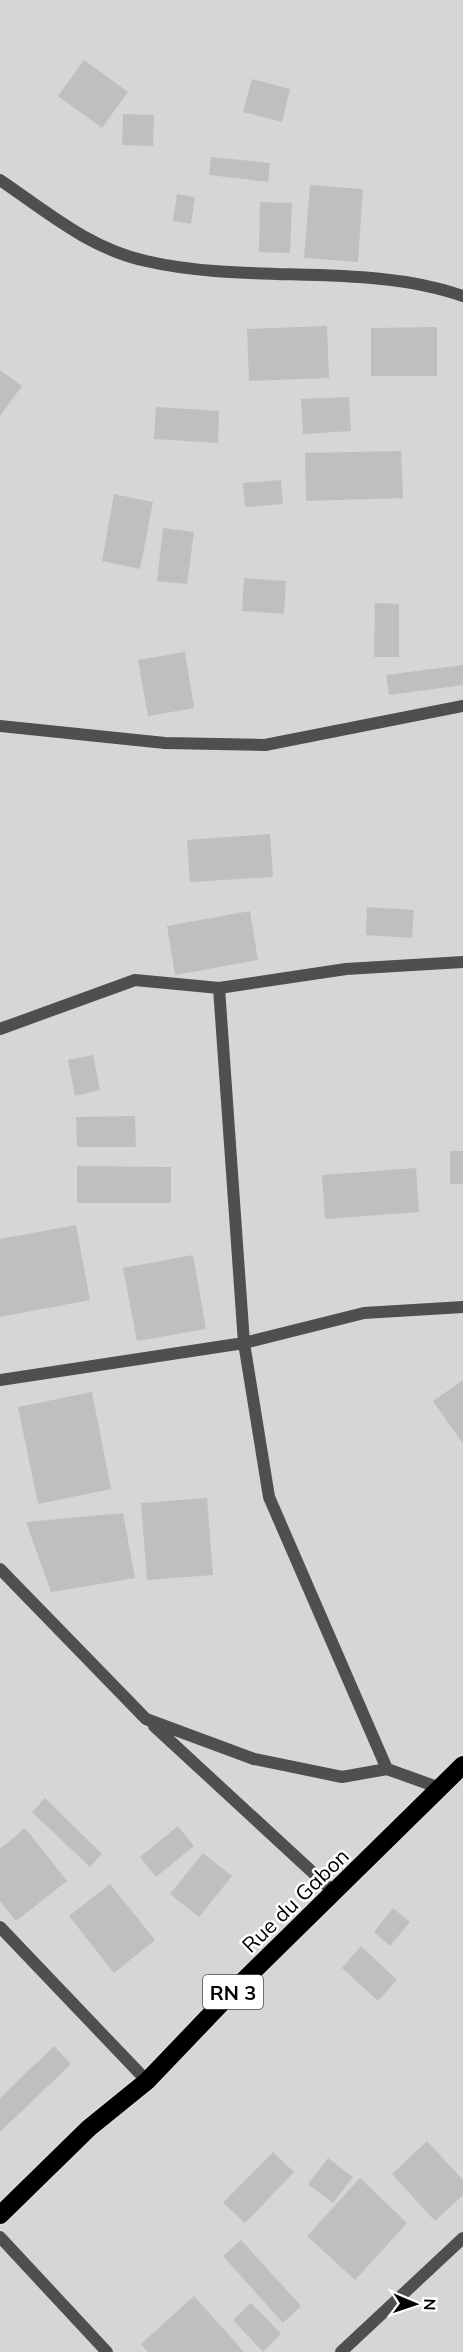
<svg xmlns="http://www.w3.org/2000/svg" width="463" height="2352" viewBox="0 0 463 2352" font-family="Mulish,sans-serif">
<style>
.green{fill:#d6d6d6}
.building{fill:#bfbfbf}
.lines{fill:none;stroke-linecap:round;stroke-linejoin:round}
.highway-casing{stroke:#dbdbdb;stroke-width:21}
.street{stroke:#4f4f4f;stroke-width:12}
.highway{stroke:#000;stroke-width:18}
.labels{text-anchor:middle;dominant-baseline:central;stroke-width:5;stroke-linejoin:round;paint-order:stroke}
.shield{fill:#fff;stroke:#4c4c4c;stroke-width:1.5}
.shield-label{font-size:20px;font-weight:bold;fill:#000}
.street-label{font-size:21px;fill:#000;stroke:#fff}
</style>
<rect width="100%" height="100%" fill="#fff"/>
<path class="green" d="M0,0H463V2352H0Z"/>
<path class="building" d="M84,60L128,92L102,128L58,96Z
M252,79L290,89L282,122L243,112Z
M123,114L154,115L153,146L122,145Z
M211,157L270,163L268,182L209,175Z
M310,185L363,189L358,262L304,258Z
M177,194L195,197L191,224L173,221Z
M260,202L292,203L290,253L259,252Z
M327,326L329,378L249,381L247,329Z
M437,327V376H371V328Z
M0,370L22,386L0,416Z
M349,397L351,431L303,434L301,399Z
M156,407L219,411L218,443L154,439Z
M401,451L403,498L306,501L305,453Z
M281,480L283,504L245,507L243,483Z
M114,494L153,502L140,569L102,561Z
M163,528L194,532L187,584L157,581Z
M244,578L286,581L284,614L242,611Z
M375,603L399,604V657H374Z
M185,652L194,708L148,716L138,660Z
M463,665V685L389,695L386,675Z
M270,834L273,877L190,882L187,840Z
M367,907L414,910L412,938L366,935Z
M250,911L258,960L175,975L167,926Z
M93,1055L100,1090L75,1096L68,1060Z
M135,1116L136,1147H77L76,1117Z
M450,1151H463V1184H450Z
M77,1166L171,1167V1203H77Z
M416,1168L419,1212L325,1219L322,1175Z
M76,1225L90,1300L0,1317V1239Z
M193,1255L206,1329L137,1341L123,1268Z
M463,1380V1444L433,1401Z
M92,1392L111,1489L38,1504L18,1407Z
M207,1498L213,1575L147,1580L141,1503Z
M123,1513L135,1578L51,1592L26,1522Z
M45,1798L102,1854L90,1867L32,1812Z
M178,1826L194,1846L156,1877L140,1857Z
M25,1828L67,1881L16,1921L0,1901V1849Z
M203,1853L232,1876L199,1917L170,1894Z
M110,1884L155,1940L114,1973L69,1916Z
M393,1908L410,1922L390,1946L374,1932Z
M361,1946L397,1980L378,2001L342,1968Z
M54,2046L71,2064L0,2132V2098Z
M427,2141L463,2180V2195L435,2221L392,2174Z
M273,2152L294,2172L245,2223L223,2203Z
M328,2158L353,2177L333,2203L308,2184Z
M360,2178L407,2223L355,2280L307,2236Z
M241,2240L301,2306L283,2323L223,2256Z
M194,2296L244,2352H148L141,2344Z
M251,2303L281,2334L263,2352L233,2320Z"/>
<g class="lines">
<g class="highway-casing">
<path id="highway" d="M0,2215L89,2128L147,2081L235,1989L463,1765"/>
</g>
<path class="street" d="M0,180C47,212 90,249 146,261C249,285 366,262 463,296
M0,726L165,743L265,745L463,706
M219,988L244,1343L269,1497L387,1769
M0,1029L135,980L219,988L346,969L463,962
M0,1380L244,1343L364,1313L463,1307
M0,1569L146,1719L254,1759L342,1777L387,1769L440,1788
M154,1726L335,1893
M0,1927L147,2081
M0,2237L107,2352
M341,2352L463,2238"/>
<use href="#highway" class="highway"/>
</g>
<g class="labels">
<rect class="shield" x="203" y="1975" width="60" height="34" rx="4.5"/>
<g class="shield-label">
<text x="233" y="1992">RN 3</text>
</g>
<g class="street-label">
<text transform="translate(295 1900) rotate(-44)">Rue du Gabon</text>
</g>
</g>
<g transform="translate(415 2304) rotate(92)" stroke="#ffffff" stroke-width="4.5" paint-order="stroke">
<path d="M0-4.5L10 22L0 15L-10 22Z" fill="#000000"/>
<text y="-9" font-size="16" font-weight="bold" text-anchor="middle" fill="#000000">N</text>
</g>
</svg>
